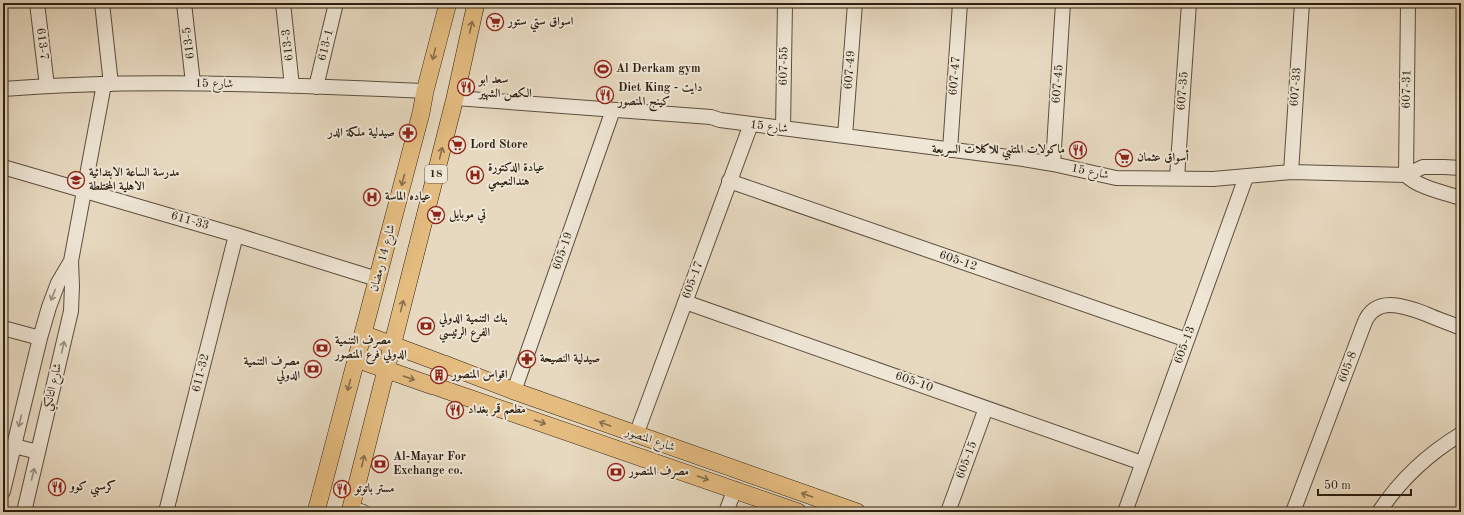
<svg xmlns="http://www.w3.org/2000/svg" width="1464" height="515" viewBox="0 0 1464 515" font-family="'Old Standard TT',Amiri,serif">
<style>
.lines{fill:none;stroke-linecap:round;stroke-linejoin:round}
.minor-casing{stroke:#5c4e3e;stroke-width:16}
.major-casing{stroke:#2d2012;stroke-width:18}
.minor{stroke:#efe6d6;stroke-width:14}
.major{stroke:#e4bc80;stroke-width:17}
.oneway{stroke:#886e49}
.oneway2{stroke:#988d7e}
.labels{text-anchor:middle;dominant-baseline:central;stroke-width:4;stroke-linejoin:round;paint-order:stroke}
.shield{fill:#efe6d6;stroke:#675b4d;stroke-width:1}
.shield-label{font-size:11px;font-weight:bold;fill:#2d2012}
.poi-label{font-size:12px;font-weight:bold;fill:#2d2012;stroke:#efe6d6;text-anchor:start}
.street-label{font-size:12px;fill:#2d2012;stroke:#efe6d6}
</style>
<rect width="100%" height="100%" fill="#e7d9c0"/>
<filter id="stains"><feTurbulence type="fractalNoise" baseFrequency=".005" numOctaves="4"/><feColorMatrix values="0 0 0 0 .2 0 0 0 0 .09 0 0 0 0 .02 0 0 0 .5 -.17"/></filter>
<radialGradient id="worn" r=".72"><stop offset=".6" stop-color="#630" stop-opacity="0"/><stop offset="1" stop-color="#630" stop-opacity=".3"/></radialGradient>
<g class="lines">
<g class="minor-casing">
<path id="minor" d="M37,3L47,86
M102,3L111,84
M184,3L193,83
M283,3L292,86
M1408,3L1406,175C1417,187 1445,193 1461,198
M316,87L336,3
M3,89C143,78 285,85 425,91
M455,98L711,117L720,120L1016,158L1053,164L1116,178L1213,179L1291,172L1406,175L1423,167H1444L1461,168
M783,128L785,3
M845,136L855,3
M950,150L960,3
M1053,164L1063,3
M3,167L236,235L377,279
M1291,172L1302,3
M1177,178L1189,3
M729,181L1187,340
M685,302L1142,463
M3,328L40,338
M514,391L613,110
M636,435L751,124
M14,446L38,452
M3,491L40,338L49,307L58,283L71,261
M351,508L363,512
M24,512L71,311L72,286L71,261L104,84
M166,512L236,235
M726,512L735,489
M948,512L986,408
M1125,512L1246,177
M1293,512L1364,324C1375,295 1404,306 1426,314C1437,319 1449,323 1461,328
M1379,512C1400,480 1428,454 1461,434"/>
</g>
<g class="major-casing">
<path id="major" d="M363,334L441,363
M356,359L433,386
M444,364L514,391L857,512
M437,387L798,512
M316,512L421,113L425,91L448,3
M350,512L455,98L476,3"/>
</g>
<use href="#minor" class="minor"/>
<use href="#major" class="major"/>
</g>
<defs><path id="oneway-shaft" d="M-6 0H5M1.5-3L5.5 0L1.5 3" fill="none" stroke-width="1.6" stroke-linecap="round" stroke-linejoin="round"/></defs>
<g class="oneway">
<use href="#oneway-shaft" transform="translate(471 27) rotate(-77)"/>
<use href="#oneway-shaft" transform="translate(434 54) rotate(104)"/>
<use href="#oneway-shaft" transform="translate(441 153) rotate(-76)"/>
<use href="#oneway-shaft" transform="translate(403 180) rotate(105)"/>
<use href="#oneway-shaft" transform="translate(402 306) rotate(-76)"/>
<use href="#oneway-shaft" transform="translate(409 378) rotate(19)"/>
<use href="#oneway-shaft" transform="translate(349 385) rotate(105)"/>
<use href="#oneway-shaft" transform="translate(540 422) rotate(19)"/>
<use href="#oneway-shaft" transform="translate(605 424) rotate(-160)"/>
<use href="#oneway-shaft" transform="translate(363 461) rotate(-76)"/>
<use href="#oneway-shaft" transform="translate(703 478) rotate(19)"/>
<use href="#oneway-shaft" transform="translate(807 495) rotate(-161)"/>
</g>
<g class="oneway2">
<use href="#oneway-shaft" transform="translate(53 295) rotate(112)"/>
<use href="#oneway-shaft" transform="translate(63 347) rotate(-77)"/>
<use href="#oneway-shaft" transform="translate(20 421) rotate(103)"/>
<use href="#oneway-shaft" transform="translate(33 474) rotate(-76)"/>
</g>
<defs>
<g id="supermarket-ring" transform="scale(0.9)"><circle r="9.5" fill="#efe6d6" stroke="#8f2418" stroke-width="1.5"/><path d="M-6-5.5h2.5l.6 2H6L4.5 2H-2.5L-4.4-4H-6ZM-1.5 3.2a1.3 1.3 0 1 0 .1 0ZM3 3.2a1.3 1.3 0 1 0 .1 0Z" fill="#8f2418"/></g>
<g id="stadium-ring" transform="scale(0.9)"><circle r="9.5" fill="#efe6d6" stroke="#8f2418" stroke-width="1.5"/><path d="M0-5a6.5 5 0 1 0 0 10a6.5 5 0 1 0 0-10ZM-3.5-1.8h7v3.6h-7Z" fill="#8f2418"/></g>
<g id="restaurant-ring" transform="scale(0.9)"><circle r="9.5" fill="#efe6d6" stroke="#8f2418" stroke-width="1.5"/><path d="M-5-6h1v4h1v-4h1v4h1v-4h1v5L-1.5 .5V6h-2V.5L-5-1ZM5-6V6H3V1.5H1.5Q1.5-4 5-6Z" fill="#8f2418"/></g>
<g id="pharmacy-ring" transform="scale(0.9)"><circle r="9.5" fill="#efe6d6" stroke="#8f2418" stroke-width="1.5"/><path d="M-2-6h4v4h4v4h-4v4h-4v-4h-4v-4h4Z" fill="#8f2418"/></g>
<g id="hospital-ring" transform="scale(0.9)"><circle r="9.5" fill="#efe6d6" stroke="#8f2418" stroke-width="1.5"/><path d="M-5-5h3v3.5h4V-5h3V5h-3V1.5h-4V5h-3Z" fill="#8f2418"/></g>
<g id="school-ring" transform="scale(0.9)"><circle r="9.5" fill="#efe6d6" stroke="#8f2418" stroke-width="1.5"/><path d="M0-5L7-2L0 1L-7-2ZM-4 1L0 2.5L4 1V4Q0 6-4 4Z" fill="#8f2418"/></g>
<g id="bank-ring" transform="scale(0.9)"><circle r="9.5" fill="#efe6d6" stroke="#8f2418" stroke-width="1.5"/><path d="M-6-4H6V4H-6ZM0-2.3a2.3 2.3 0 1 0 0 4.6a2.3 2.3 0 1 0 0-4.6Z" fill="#8f2418"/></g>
<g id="building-ring" transform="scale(0.9)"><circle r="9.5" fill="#efe6d6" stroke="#8f2418" stroke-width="1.5"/><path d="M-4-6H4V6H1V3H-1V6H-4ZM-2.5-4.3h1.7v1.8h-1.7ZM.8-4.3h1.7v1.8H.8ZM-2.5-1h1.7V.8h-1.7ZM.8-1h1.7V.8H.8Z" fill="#8f2418"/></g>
</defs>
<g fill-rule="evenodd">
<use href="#supermarket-ring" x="495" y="22"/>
<use href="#stadium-ring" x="603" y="69"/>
<use href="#restaurant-ring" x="466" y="87"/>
<use href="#restaurant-ring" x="605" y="95"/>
<use href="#pharmacy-ring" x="408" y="133"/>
<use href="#supermarket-ring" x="457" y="145"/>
<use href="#restaurant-ring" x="1078" y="150"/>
<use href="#supermarket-ring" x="1124" y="158"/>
<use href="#hospital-ring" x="475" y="175"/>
<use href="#school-ring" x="76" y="180"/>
<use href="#hospital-ring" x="372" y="197"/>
<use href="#supermarket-ring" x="436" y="215"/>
<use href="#bank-ring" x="426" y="326"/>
<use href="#bank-ring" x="322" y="348"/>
<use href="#pharmacy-ring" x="527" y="359"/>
<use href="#bank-ring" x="313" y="369"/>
<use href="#building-ring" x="439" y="375"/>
<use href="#restaurant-ring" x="455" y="410"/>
<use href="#bank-ring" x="380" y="464"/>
<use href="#bank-ring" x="616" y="472"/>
<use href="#restaurant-ring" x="57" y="487"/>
<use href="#restaurant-ring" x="342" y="489"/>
</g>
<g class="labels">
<rect class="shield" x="425" y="165" width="22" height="18" rx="3"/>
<g class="shield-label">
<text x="436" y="174">18</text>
</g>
<g class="poi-label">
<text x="508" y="22">اسواق ستي ستور</text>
<text x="616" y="69">Al Derkam gym</text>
<text x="479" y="80">سعد ابو<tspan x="479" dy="14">الكص الشهير</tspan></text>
<text x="618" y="88">Diet King - دايت<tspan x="618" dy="14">كينج المنصور</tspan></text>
<text x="395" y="133" text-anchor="end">صيدلية ملكة الدر</text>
<text x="470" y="145">Lord Store</text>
<text x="1065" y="150" text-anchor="end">ماكولات المتنبي للاكلات السريعة</text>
<text x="1137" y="158">أسواق عثمان</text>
<text x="488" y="168">عيادة الدكتورة<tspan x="488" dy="14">هندالنعيمي</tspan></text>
<text x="89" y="173">مدرسة الساعة الابتدائية<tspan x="89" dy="14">الاهلية المختلطة</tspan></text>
<text x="385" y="197">عياده الماسة</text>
<text x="449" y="215">تي موبايل</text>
<text x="439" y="319">بنك التنمية الدولي<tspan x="439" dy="14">الفرع الرئيسي</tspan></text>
<text x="335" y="341">مصرف التنمية<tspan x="335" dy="14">الدولي فرع المنصور</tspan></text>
<text x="540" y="359">صيدلية النصيحة</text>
<text x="300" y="362" text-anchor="end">مصرف التنمية<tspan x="300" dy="14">الدولي</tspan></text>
<text x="452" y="375">اقواس المنصور</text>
<text x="468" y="410">مطعم قمر بغداد</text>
<text x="393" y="457">Al-Mayar For<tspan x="393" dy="14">Exchange co.</tspan></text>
<text x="629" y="472">مصرف المنصور</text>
<text x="70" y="487">كرسبي كوو</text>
<text x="355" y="489">مستر باتوتو</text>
</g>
<g class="street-label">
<text transform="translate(189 43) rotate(-97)">613-5</text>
<text transform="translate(42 44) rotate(83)">613-7</text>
<text transform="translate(288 45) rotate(-96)">613-3</text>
<text transform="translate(326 45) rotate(-76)">613-1</text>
<text transform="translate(784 66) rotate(-89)">607-55</text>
<text transform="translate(850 70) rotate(-86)">607-49</text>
<text transform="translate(955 76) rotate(-86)">607-47</text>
<text transform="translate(214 84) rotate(1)">شارع 15</text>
<text transform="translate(1058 84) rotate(-86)">607-45</text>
<text transform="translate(1296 87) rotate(-86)">607-33</text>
<text transform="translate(1407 89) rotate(-89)">607-31</text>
<text transform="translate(1183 91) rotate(-86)">607-35</text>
<text transform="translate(769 127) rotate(7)">شارع 15</text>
<text transform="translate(1090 172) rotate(12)">شارع 15</text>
<text transform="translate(190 221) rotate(16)">611-33</text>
<text transform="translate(563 251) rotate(-71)">605-19</text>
<text transform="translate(383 258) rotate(-75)">شارع 14 رمضان</text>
<text transform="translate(958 261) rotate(19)">605-12</text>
<text transform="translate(693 280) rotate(-70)">605-17</text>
<text transform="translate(1185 345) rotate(-70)">605-13</text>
<text transform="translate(1348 367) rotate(-69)">605-8</text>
<text transform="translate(201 373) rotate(-76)">611-32</text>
<text transform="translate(914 382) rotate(19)">605-10</text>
<text transform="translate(53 387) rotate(-77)">شارع التانكي</text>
<text transform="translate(650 440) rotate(19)">شارع المنصور</text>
<text transform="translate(967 460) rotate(-70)">605-15</text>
</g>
</g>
<rect width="1464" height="515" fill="none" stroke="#e7d9c0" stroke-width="16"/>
<rect x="4" y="4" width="1456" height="507" fill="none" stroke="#2d2012" stroke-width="2"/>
<rect x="8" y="8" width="1448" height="499" fill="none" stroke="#2d2012"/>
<path d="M1318 489v6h93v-6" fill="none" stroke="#2d2012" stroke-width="2"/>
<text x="1324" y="489" font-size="12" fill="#2d2012" stroke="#efe6d6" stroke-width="3" paint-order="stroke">50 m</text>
<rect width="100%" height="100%" filter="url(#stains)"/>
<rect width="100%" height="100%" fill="url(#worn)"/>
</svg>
